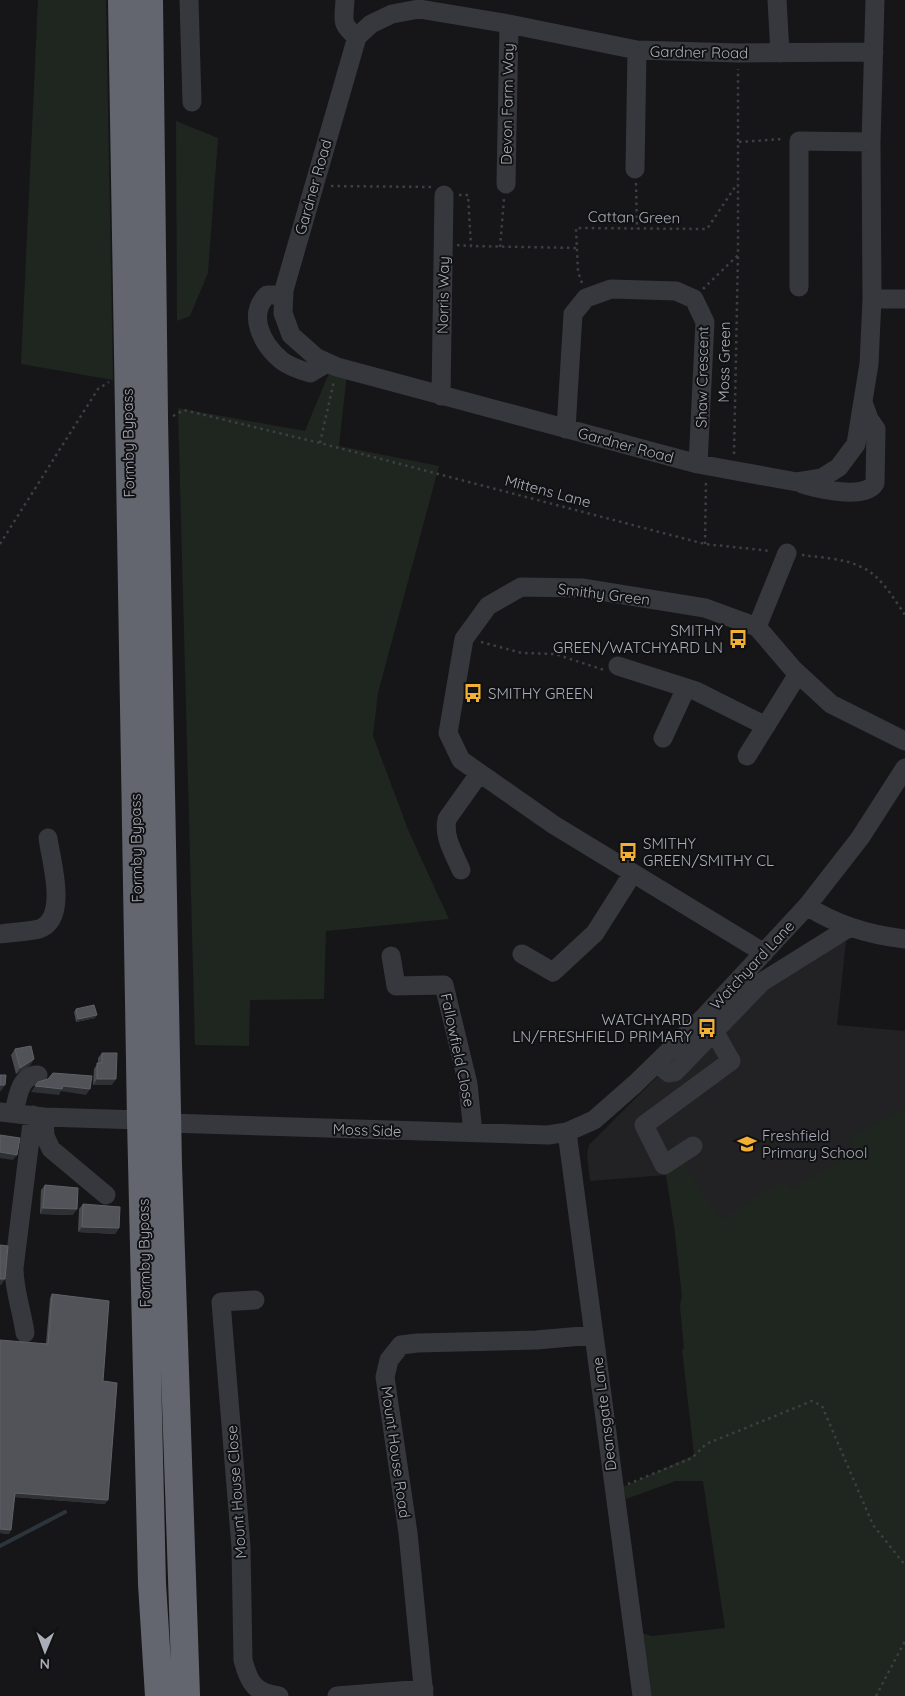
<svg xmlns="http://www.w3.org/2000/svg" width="905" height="1696" viewBox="0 0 905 1696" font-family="Quicksand,sans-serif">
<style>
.built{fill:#222225}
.green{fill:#1e261f}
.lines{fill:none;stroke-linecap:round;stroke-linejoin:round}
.stream{stroke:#2c353c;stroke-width:4}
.path{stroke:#3d3f44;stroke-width:2.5;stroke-dasharray:2.5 4;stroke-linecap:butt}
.minor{stroke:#37383d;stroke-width:19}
.highway{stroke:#63666e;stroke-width:28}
.wall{fill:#47494d}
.shaded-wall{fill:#2f3033}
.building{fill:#525359;stroke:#5f6168}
.labels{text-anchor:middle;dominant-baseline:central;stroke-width:4;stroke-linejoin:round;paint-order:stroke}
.street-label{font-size:15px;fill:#a8adb8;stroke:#111113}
.poi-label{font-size:15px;fill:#a8adb8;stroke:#111113;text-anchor:start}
</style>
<rect width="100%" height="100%" fill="#161618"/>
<path class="built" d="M846,941L837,1025L905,1031V1247L680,1306L682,1296L675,1232L666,1175L590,1181L587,1154L589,1145L754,980Z"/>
<path class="green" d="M38,0H106L113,380L21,364Z
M176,121L218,138L208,273L190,316L177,321Z
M331,368L347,373L339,446L439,466L378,693L373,736L409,832L449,919L326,931L324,999L250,1000L249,1046L195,1045L178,408L305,431Z
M905,1107V1696H647L638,1632L652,1636L725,1628L703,1481H676L626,1499L623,1487L694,1455L682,1349H684L680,1306L682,1296L675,1232L666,1174L683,1163L721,1219L784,1180L791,1189L855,1152L848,1138Z"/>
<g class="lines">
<path class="stream" d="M0,1546L65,1512"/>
<path class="path" d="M739,142L783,139
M636,183L637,229
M331,186L431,187
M459,195H468L471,246L577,248
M457,245L471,246
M500,247L504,199
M582,283L578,272L576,228L707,229L737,184
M703,289L738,255V69
M173,416L184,410L320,443L705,544L771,551
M320,443L334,381
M734,454L738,255
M0,544L98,389L109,382
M705,544L706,481
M802,555C822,558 845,558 863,568C881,576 894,599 905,615
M481,642L522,653L555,654L604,670
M628,1484L692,1458L706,1444L812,1401L822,1406L873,1525L905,1565
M876,1696L905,1641"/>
<path class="minor" d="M189,0L192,102
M345,0C344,20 340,24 357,37
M777,0L780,53
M874,52L738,53L637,50L509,24L419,9L392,14L371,24L357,37L284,290L283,313L291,335L317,358L337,367L698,464L797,482L822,478L839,467L856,444L869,364L872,299L871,142L875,0
M635,169L637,50
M506,184L509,24
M799,287V141L871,142
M284,295H267C247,315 262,344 281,360C288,366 300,370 310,373L327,363
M872,299H905
M441,396L444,195
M566,429L573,314L586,298L611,289L676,291L694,299L705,322L698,464
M802,484C818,489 866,500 875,483L876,429L869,419L864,405
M757,627L787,553
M618,666L696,691L766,726
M663,738L686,688
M747,756L798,674
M461,870C454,853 443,837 447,819L479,774
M807,906C836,925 870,935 905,939
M0,934C12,932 27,932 39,929C69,919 51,861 48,838
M764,953L554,825L461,760L448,733L464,639L488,606L521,587L582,588L705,608L757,627L793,669L831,704L905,741
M522,954L553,972L595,933L633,873
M391,956L396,986L444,985L468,1084L473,1133
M657,1063L669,1073L675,1072L762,982L850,927
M0,1112L44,1117L141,1120
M14,1113C17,1099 20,1074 38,1075
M44,1117L45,1136L51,1149L106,1195
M168,1123L548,1135L567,1132L594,1120L635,1084L705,1016L807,906L860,838L905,768
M567,1132L642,1696
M693,1146L664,1165L644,1125L731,1061L714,1031
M255,1300L221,1302L241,1547L243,1660C249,1683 255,1693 279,1696
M25,1333C22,1311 14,1290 14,1268L33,1115
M337,1696L424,1689
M424,1696L408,1533L385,1377L389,1360L401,1345L417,1343L536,1340L594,1335"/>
<path class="highway" d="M122,0L141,1120L152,1584L159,1696
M149,0L154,418L168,1165L186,1696"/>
</g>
<path class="wall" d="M76,1009L95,1018L76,1022L74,1012Z
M15,1049L34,1059L30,1065L16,1074L11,1055Z
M102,1053L112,1085H93L94,1069L98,1063V1058Z
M45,1185L73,1215L40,1214L41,1190Z
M83,1204L119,1228L115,1234L78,1232L79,1209Z
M52,1294L103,1381L105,1504L15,1497L9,1534L0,1533L46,1343L50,1298Z"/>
<path class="shaded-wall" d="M97,1015L95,1018L76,1022L78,1019Z
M34,1059L30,1065L16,1074L20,1068Z
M97,1079H116L112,1085H93Z
M0,1085H5L1,1091H0Z
M35,1086H63L90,1089L86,1095L61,1091L59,1095L31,1092Z
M0,1152L17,1155L13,1160L0,1158Z
M43,1208L77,1209L73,1215L40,1214Z
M82,1227L119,1228L115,1234L78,1232Z
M0,1279H5L1,1285H0Z
M15,1493L108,1500L105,1504L13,1497Z
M0,1529L11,1530L9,1534L0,1533Z"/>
<path class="building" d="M94,1005L97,1015L78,1019L76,1009Z
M31,1046L34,1059L20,1068L15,1049Z
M102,1053H117L116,1079H97V1063H102Z
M53,1073L92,1076L90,1089L63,1086L62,1089L35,1086L38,1082L48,1079Z
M0,1075H6L5,1085H0Z
M0,1135L20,1138L17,1155L0,1152Z
M45,1185L78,1188L77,1209L43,1208Z
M83,1204L120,1207L119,1228L82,1227Z
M0,1245L8,1246L5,1279H0Z
M52,1294L109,1301L103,1381L117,1383L108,1500L15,1493L11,1530L0,1529V1340L48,1344Z"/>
<defs>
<g id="bus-bare" transform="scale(1.5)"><path d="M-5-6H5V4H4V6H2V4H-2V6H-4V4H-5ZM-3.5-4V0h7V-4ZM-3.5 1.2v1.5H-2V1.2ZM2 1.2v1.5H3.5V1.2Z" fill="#f2b134" stroke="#111113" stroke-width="2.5" paint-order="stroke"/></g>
<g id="school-bare" transform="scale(1.5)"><path d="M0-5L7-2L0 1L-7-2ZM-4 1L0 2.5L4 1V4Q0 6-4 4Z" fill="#f2b134" stroke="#111113" stroke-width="2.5" paint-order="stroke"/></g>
</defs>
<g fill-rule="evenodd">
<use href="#bus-bare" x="738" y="639"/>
<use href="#bus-bare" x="473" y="693"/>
<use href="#bus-bare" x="628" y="852"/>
<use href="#bus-bare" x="707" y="1028"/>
<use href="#school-bare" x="747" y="1144"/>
</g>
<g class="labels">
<g class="street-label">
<text transform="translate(699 52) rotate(1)">Gardner Road</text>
<text transform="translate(507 104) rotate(-89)">Devon Farm Way</text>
<text transform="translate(313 187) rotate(-74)">Gardner Road</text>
<text transform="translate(634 217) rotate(1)">Cattan Green</text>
<text transform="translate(443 295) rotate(-89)">Norris Way</text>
<text transform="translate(724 362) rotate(-89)">Moss Green</text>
<text transform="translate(702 377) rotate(-89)">Shaw Crescent</text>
<text transform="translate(128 443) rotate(-91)">Formby Bypass</text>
<text transform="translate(626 445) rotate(15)">Gardner Road</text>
<text transform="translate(548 491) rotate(15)">Mittens Lane</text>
<text transform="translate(604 594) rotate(7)">Smithy Green</text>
<text transform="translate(136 848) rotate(-91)">Formby Bypass</text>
<text transform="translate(752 965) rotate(-47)">Watchyard Lane</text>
<text transform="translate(458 1050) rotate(78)">Fallowfield Close</text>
<text transform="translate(367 1130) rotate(2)">Moss Side</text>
<text transform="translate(144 1253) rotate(-91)">Formby Bypass</text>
<text transform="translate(604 1414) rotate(-97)">Deansgate Lane</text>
<text transform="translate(396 1452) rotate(82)">Mount House Road</text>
<text transform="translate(236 1492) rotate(-94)">Mount House Close</text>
</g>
<g class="poi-label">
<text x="723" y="630" text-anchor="end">SMITHY<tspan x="723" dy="17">GREEN/WATCHYARD LN</tspan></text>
<text x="488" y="693">SMITHY GREEN</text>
<text x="643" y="843">SMITHY<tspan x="643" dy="17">GREEN/SMITHY CL</tspan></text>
<text x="692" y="1019" text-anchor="end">WATCHYARD<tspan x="692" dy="17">LN/FRESHFIELD PRIMARY</tspan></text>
<text x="762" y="1135">Freshfield<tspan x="762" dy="17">Primary School</tspan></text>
</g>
</g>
<g transform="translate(45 1651) rotate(181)" stroke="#111113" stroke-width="4" paint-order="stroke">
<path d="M0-4L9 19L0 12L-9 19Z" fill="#a8adb8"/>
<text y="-8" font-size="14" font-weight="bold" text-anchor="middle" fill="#a8adb8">N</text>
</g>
</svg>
